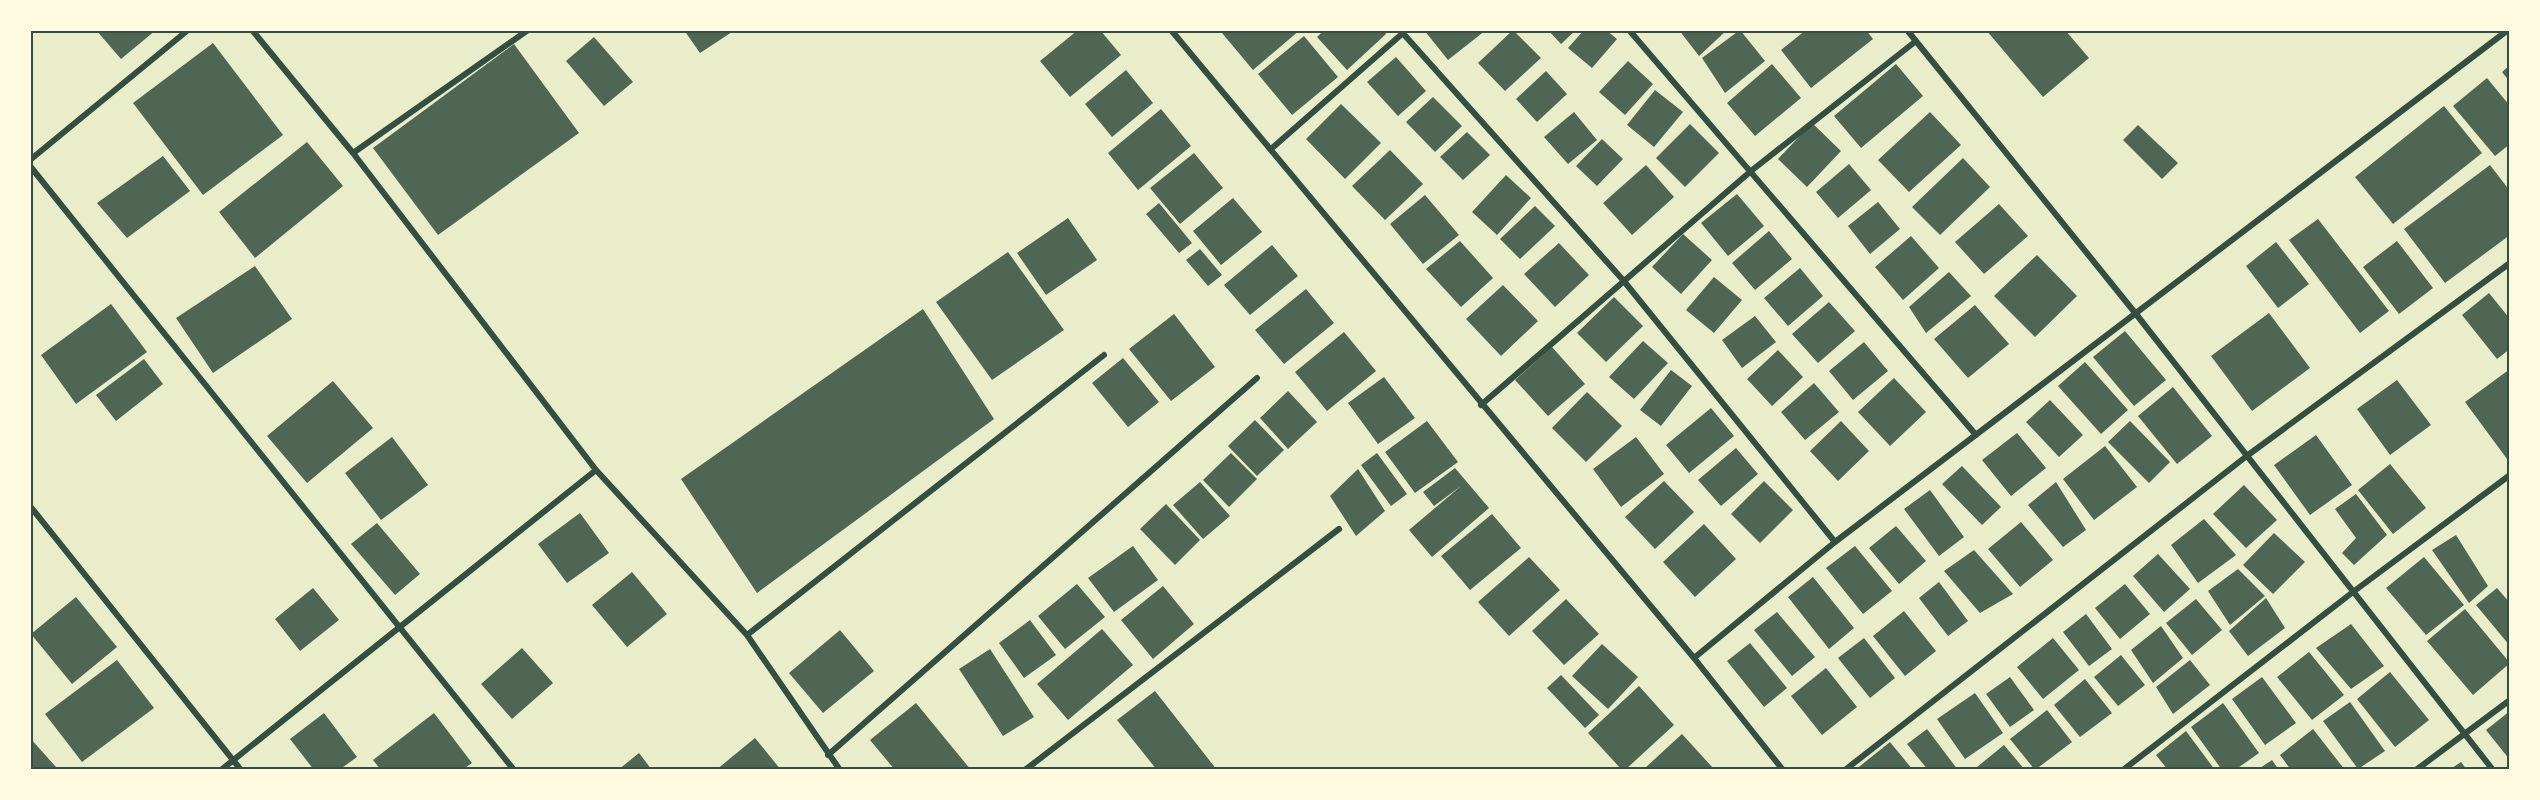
<svg xmlns="http://www.w3.org/2000/svg" width="2540" height="800" viewBox="0 0 2540 800" font-family="'Nunito Sans',sans-serif">
<style>
.building{fill:#4f6655}
.lines{fill:none;stroke-linecap:round;stroke-linejoin:round}
.minor{stroke:#344e41;stroke-width:6}
.neatline{fill:none;stroke:#344e41;stroke-width:2}
</style>
<rect width="100%" height="100%" fill="#e9edc9"/>
<path class="building" d="M96,30H156L121,59Z
M684,30H735L700,53Z
M1078,30H1100L1121,55L1070,97L1040,61Z
M1225,30H1300L1253,70L1222,33Z
M1324,30H1383L1386,34L1347,70L1317,37Z
M1424,30H1486L1448,60Z
M1513,30L1541,58L1505,91L1478,63Z
M1548,30H1576L1561,44Z
M1584,30H1606L1617,39L1592,68L1568,48Z
M1679,30H1727L1699,56Z
M1740,30L1765,61L1725,93L1702,58Z
M1806,30H1866L1873,39L1811,88L1781,50Z
M1986,30H2065L2089,58L2043,97Z
M1304,36L1338,77L1292,115L1258,74Z
M594,37L633,82L604,106L566,61Z
M213,43L283,135L203,195L133,103Z
M514,44L579,133L438,235L373,148Z
M1396,57L1426,91L1398,116L1367,82Z
M1628,61L1653,84L1625,115L1599,92Z
M1772,64L1801,98L1755,136L1727,103Z
M1896,64L1923,96L1861,148L1834,116Z
M2510,65V82L2502,72Z
M1126,70L1153,103L1112,137L1085,104Z
M1546,71L1567,94L1537,122L1516,99Z
M2487,78L2510,106V144L2495,156L2453,106Z
M1655,90L1683,112L1654,147L1627,125Z
M1433,97L1462,126L1435,152L1406,122Z
M1341,104L1381,143L1345,179L1306,139Z
M2444,106L2482,153L2393,224L2355,177Z
M1161,109L1191,146L1138,190L1108,153Z
M1574,112L1597,140L1568,164L1544,137Z
M1930,112L1961,145L1909,192L1878,160Z
M1812,123L1841,151L1807,187L1778,159Z
M1690,124L1719,153L1685,187L1656,158Z
M2138,125L2178,163L2162,179L2123,140Z
M1467,132L1490,155L1463,180L1440,157Z
M1602,139L1623,159L1597,186L1576,166Z
M307,142L343,186L255,258L219,212Z
M1390,150L1423,184L1385,220L1352,186Z
M1194,153L1223,188L1180,224L1150,188Z
M163,156L190,191L127,238L97,203Z
M1963,158L1990,187L1940,235L1912,207Z
M1849,164L1871,190L1838,218L1816,192Z
M1646,165L1674,197L1632,235L1603,203Z
M2490,165L2510,191V235L2445,283L2404,229Z
M1506,175L1531,198L1497,235L1472,212Z
M1737,194L1764,226L1728,256L1701,223Z
M1425,195L1459,235L1423,264L1390,224Z
M1233,198L1262,232L1221,265L1193,231Z
M1878,202L1900,229L1870,254L1848,226Z
M1159,203L1192,243L1179,253L1146,214Z
M1999,204L2028,236L1984,274L1955,242Z
M1535,206L1555,226L1520,259L1500,239Z
M1068,218L1097,260L1046,295L1017,253Z
M2318,219L2389,311L2360,333L2289,240Z
M1769,231L1792,259L1755,290L1732,263Z
M1683,234L1712,260L1681,294L1652,267Z
M1911,236L1939,268L1903,300L1875,267Z
M1460,241L1493,278L1461,307L1426,269Z
M2397,241L2433,288L2399,314L2363,267Z
M2276,242L2309,284L2278,308L2246,266Z
M1559,243L1589,275L1555,307L1524,274Z
M1272,245L1298,276L1250,315L1224,285Z
M1200,249L1222,275L1208,286L1186,260Z
M1008,252L1064,330L992,380L936,302Z
M2037,255L2077,296L2035,337L1994,296Z
M255,266L292,319L213,373L176,318Z
M1800,268L1823,296L1788,326L1764,298Z
M1949,272L1971,296L1926,333L1909,307Z
M1714,277L1742,300L1714,333L1686,310Z
M1503,285L1538,321L1501,356L1466,319Z
M1306,289L1334,323L1284,364L1255,330Z
M2489,293L2510,319V349L2497,359L2462,315Z
M1614,297L1643,326L1606,362L1577,333Z
M1829,302L1855,331L1818,363L1792,334Z
M111,304L147,352L76,404L41,355Z
M1975,305L2009,344L1968,378L1934,339Z
M923,309L994,419L757,593L681,479Z
M2269,313L2310,368L2252,411L2211,356Z
M1174,314L1215,367L1171,401L1129,349Z
M1755,316L1776,342L1742,368L1722,340Z
M2125,331L2166,380L2134,406L2093,357Z
M1344,332L1376,371L1327,411L1295,372Z
M1643,341L1668,363L1634,399L1609,377Z
M1864,342L1888,371L1853,400L1829,371Z
M1552,347L1585,384L1548,416L1515,380Z
M1778,350L1803,377L1772,406L1747,379Z
M1123,358L1159,402L1128,427L1092,383Z
M144,359L163,384L116,421L96,395Z
M2085,362L2128,410L2101,434L2058,386Z
M2510,369V463L2465,402Z
M1671,370L1692,386L1661,426L1640,410Z
M1384,377L1415,418L1378,444L1348,403Z
M1894,378L1926,412L1890,446L1858,412Z
M2397,380L2431,425L2390,455L2357,409Z
M333,381L373,428L307,483L267,436Z
M1814,383L1839,412L1805,440L1781,412Z
M2173,387L2212,436L2177,464L2138,416Z
M1288,391L1317,422L1288,449L1260,418Z
M1587,392L1622,426L1586,462L1552,428Z
M2050,400L2083,435L2059,457L2026,422Z
M1711,408L1734,436L1689,473L1666,445Z
M1255,420L1284,450L1257,476L1228,446Z
M1427,421L1458,462L1415,493L1385,452Z
M1841,421L1869,451L1838,481L1810,451Z
M2130,421L2170,462L2149,483L2108,442Z
M2017,433L2046,468L2011,496L1982,460Z
M2316,435L2352,485L2310,515L2274,465Z
M392,437L428,485L381,520L345,473Z
M1636,437L1664,474L1621,507L1593,469Z
M2105,446L2137,487L2094,520L2063,479Z
M1736,448L1758,474L1721,506L1698,480Z
M1231,453L1257,479L1229,507L1203,480Z
M1377,453L1407,494L1391,506L1361,465Z
M2390,464L2426,508L2393,534L2358,490Z
M1962,466L2001,507L1982,525L1942,484Z
M1455,468L1489,508L1432,557L1409,530L1461,486L1434,506L1423,492Z
M1358,469L1385,511L1356,536L1330,496Z
M1664,481L1694,512L1655,549L1625,517Z
M1764,481L1793,510L1760,543L1731,514Z
M1200,482L1230,516L1203,539L1173,505Z
M2056,482L2086,530L2063,547L2028,505Z
M2244,485L2277,520L2246,548L2213,514Z
M1930,490L1964,537L1939,556L1904,509Z
M2356,494L2387,535L2354,565L2342,553L2356,538L2335,509Z
M1166,504L1200,540L1175,565L1140,529Z
M580,513L609,553L567,583L538,544Z
M1492,514L1521,548L1470,590L1441,556Z
M2204,519L2236,555L2198,583L2171,545Z
M2021,522L2053,560L2020,587L1988,549Z
M377,523L420,574L395,595L351,544Z
M1704,524L1736,559L1695,597L1663,562Z
M1896,526L1926,561L1899,584L1869,548Z
M2274,533L2305,562L2273,594L2243,565Z
M2456,535L2488,586L2469,603L2432,550Z
M1133,546L1158,580L1114,612L1088,578Z
M1855,546L1892,591L1863,614L1826,568Z
M1974,550L2013,594L1980,613L1944,571Z
M2158,554L2190,589L2164,612L2133,576Z
M1529,557L1560,590L1509,636L1478,602Z
M2424,557L2464,605L2426,635L2386,588Z
M2238,569L2265,596L2230,625L2208,591Z
M632,572L667,614L627,647L592,605Z
M1813,577L1854,628L1829,649L1788,597Z
M1939,582L1968,621L1948,636L1919,598Z
M1077,584L1105,617L1065,649L1038,616Z
M2125,584L2150,614L2120,639L2095,608Z
M1163,586L1194,624L1153,659L1121,620Z
M313,588L339,620L300,651L275,619Z
M2497,588L2510,603V646L2476,605Z
M76,597L117,647L72,684L31,634Z
M2266,598L2285,628L2248,656L2229,631Z
M1566,599L1599,634L1564,665L1532,631Z
M2196,599L2222,630L2192,655L2166,623Z
M2465,609L2510,663L2473,695L2427,641Z
M1904,611L1936,651L1905,676L1873,636Z
M1777,612L1815,657L1792,676L1754,630Z
M2086,614L2112,649L2089,666L2063,632Z
M1030,620L1056,655L1024,678L999,643Z
M2351,624L2384,666L2351,689L2316,648Z
M2161,626L2183,658L2153,683L2131,650Z
M1102,629L1133,665L1068,720L1037,684Z
M840,630L874,671L823,713L789,673Z
M1864,638L1895,678L1870,698L1838,658Z
M2053,638L2079,670L2043,699L2017,667Z
M1750,643L1787,688L1764,707L1727,661Z
M1602,644L1638,677L1608,709L1572,676Z
M522,648L553,683L512,719L481,684Z
M990,649L1034,717L1003,736L959,669Z
M2309,652L2344,695L2312,720L2277,677Z
M2121,655L2145,685L2118,706L2094,677Z
M117,660L154,708L82,762L45,714Z
M2190,660L2210,685L2173,714L2156,687Z
M1826,668L1857,707L1822,735L1791,696Z
M2390,672L2429,720L2395,747L2357,699Z
M1561,675L1599,715L1585,728L1547,688Z
M2010,677L2034,710L2010,727L1986,694Z
M2262,677L2296,723L2265,745L2232,699Z
M2085,679L2112,713L2080,737L2054,705Z
M1639,686L1674,725L1625,770H1622L1588,733Z
M1155,691L1217,770H1157L1117,720Z
M1975,693L2003,733L1965,759L1937,719Z
M2350,702L2385,751L2358,769L2323,721Z
M916,703L971,770H895L870,740Z
M2223,703L2259,753L2235,770H2222L2191,727Z
M2047,710L2072,742L2035,770L2010,739Z
M2510,711V760L2486,730Z
M324,713L357,757L339,770H314L290,739Z
M434,713L472,763L462,770H381L373,760Z
M1927,729L1958,770H1928L1907,744Z
M2313,729L2345,770H2291L2280,755Z
M2186,731L2215,770H2168L2156,755Z
M1682,734L1713,768L1711,770H1647L1645,768Z
M30,738L56,767L53,770H30Z
M755,738L781,770H716Z
M1890,742L1913,770H1855Z
M2004,745L2025,770H1979L1977,767Z
M639,753L652,770H618Z
M2272,760L2279,770H2257Z
M2461,762L2467,770H2449Z"/>
<g class="lines">
<path class="minor" d="M252,30L353,153L596,470L747,635L840,770
M1171,30L1694,658L1783,770
M1400,30L1623,280L1835,542
M1629,30L1976,435
M1907,30L2136,314L2493,770
M1271,149L1403,33
M353,153L528,30
M30,160L188,30
M30,166L514,770
M1481,405L1751,171L1916,41
M30,506L241,770
M747,635L1104,355
M1694,658L1835,542L2508,30
M828,755L1257,378
M221,770L596,470
M1025,770L1339,529
M1845,770L2248,455L2510,263
M2123,770L2353,592L2510,475
M2416,770L2510,700"/>
</g>
<rect width="2540" height="800" fill="none" stroke="#fefae0" stroke-width="63"/>
<rect x="32" y="32" width="2476" height="736" class="neatline"/>
</svg>
